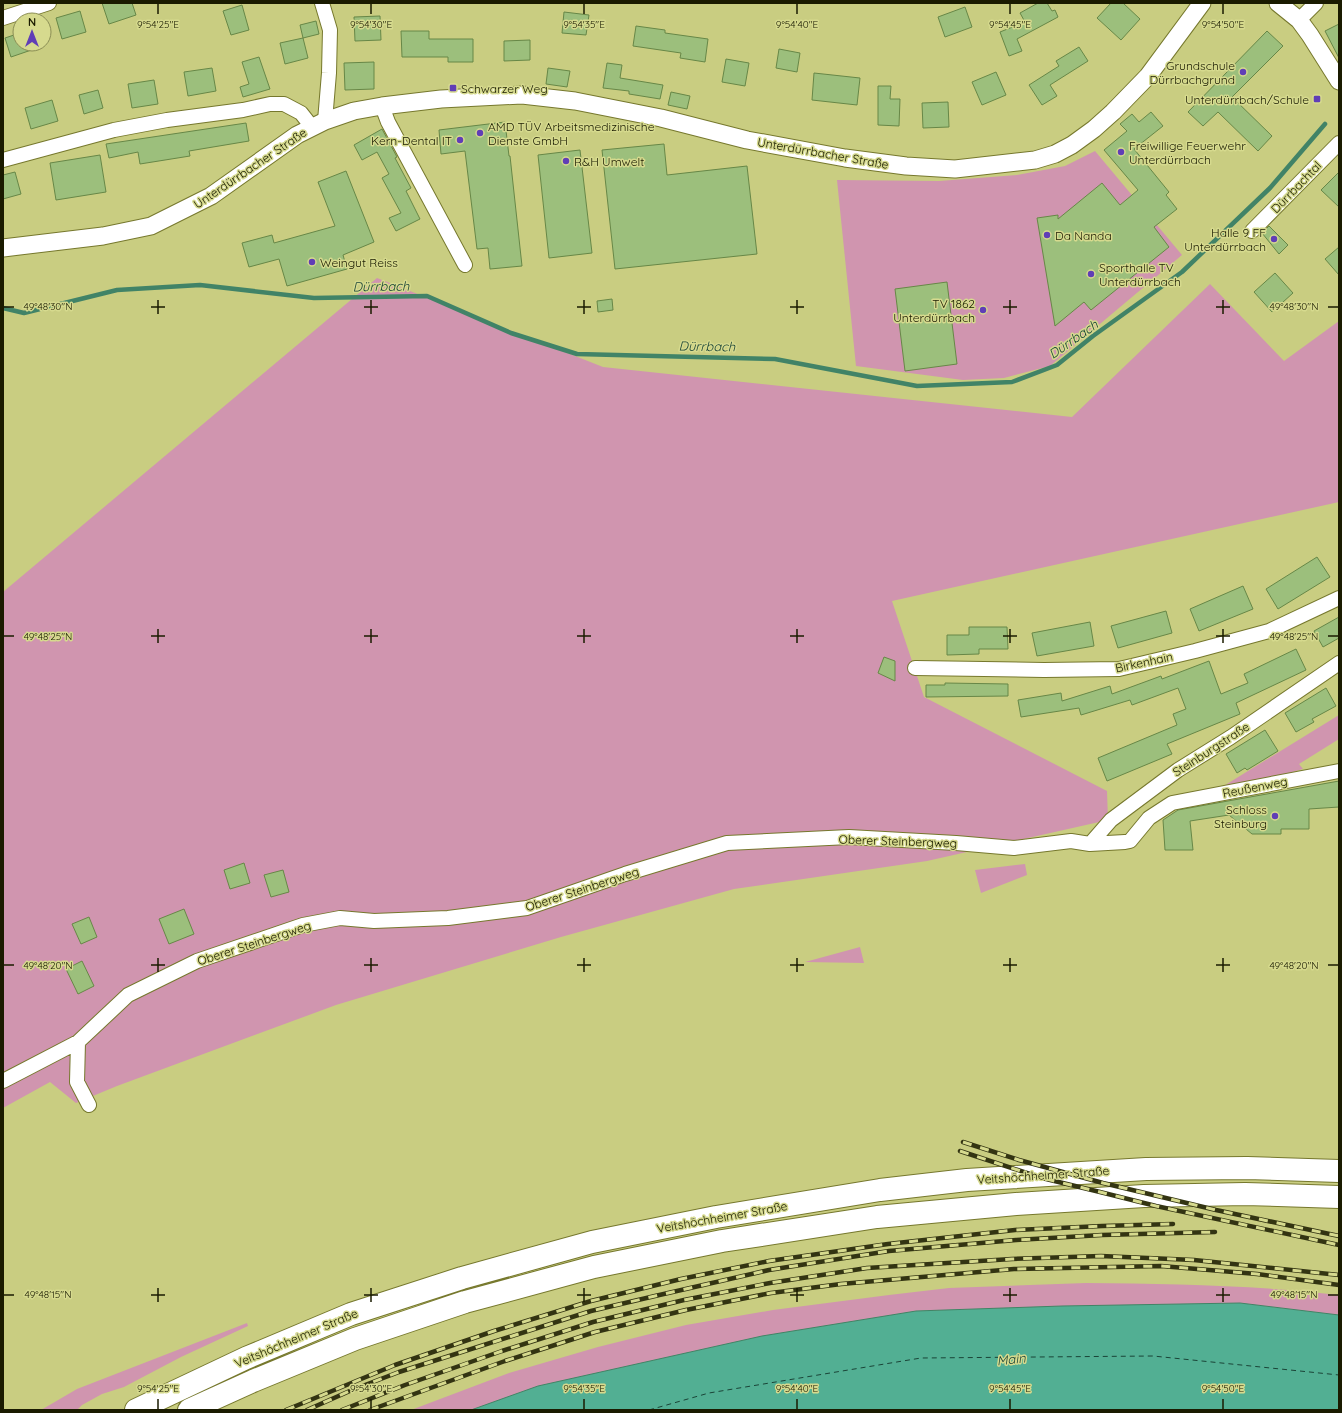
<svg xmlns="http://www.w3.org/2000/svg" width="1342" height="1413" viewBox="0 0 1342 1413" font-family="Quicksand,sans-serif">
<style>
.green{fill:#d095af}
.water{fill:#52af93;stroke:#418367}
.lines{fill:none;stroke-linecap:round;stroke-linejoin:round}
.stream{stroke:#418367;stroke-width:4.5}
.ferry{stroke:#1a4437;stroke-width:1;stroke-dasharray:5 4;stroke-linecap:butt}
.building{fill:#9cbf7c;stroke:#678747}
.minor-casing{stroke:#76782d;stroke-width:16}
.tertiary-casing{stroke:#76782d;stroke-width:19}
.trunk-casing{stroke:#76782d;stroke-width:24}
.minor{stroke:#fff;stroke-width:14}
.tertiary{stroke:#fff;stroke-width:17}
.trunk{stroke:#fff;stroke-width:22}
.rail-casing{stroke:#333412;stroke-width:4.5}
.rail{stroke:#d6da8e;stroke-width:3;stroke-dasharray:9;stroke-linecap:butt}
.ticks{fill:none;stroke:#1a1b00;stroke-width:1.5}
.poi-dot{fill:#603eb6;stroke:#d6da8e;stroke-width:1.5}
.labels{text-anchor:middle;dominant-baseline:central;stroke-width:3;stroke-linejoin:round;paint-order:stroke}
.poi-label{font-size:12px;fill:#1a1b00;stroke:#d6da8e;text-anchor:start}
.street-label{font-size:12px;fill:#1a1b00;stroke:#d6da8e}
.water-label{font-size:13px;font-style:italic;fill:#1a4437;stroke:#d6da8e}
.ticks-label{font-size:10px;text-anchor:middle;fill:#1a1b00;stroke:#d6da8e;stroke-width:3;stroke-linejoin:round;paint-order:stroke}
</style>
<rect width="100%" height="100%" fill="#c9cd81"/>
<path class="green" d="M1095,151L1182,255L1050,366L1004,378L963,380L856,366L837,180L939,181L1017,175L1065,166Z
M377,278L603,367L1072,417L1210,284L1284,361L1339,321V502L892,601L924,697L1107,791L1108,820L927,861L734,889L561,937L336,1005L117,1086L76,1103L50,1082L3,1108V592Z
M1339,715V739L1299,764L1303,769L1232,789L1222,787Z
M1025,864L1027,875L981,893L975,870Z
M860,947L864,963L805,962Z
M1086,1283C1171,1284 1254,1285 1339,1295V1315L1240,1303L1062,1306L916,1311L762,1336L538,1386L471,1410H411L509,1373L598,1347L686,1325L773,1310L889,1295L949,1288Z
M247,1323L248,1326L181,1357L124,1387L102,1394L82,1405L77,1410H41L77,1389Z"/>
<path class="water" d="M1240,1303L1339,1315V1410H471L538,1386L762,1336L916,1311L1062,1306Z"/>
<g class="lines">
<path class="stream" d="M3,308L24,313L117,290L200,285L314,298L427,296L511,333L577,354L775,359L917,386L1012,382L1057,365L1093,336L1182,272L1270,188L1325,124"/>
<path class="ferry" d="M649,1410L709,1393L921,1358L1153,1356L1339,1375"/>
</g>
<path class="building" d="M102,3H132L136,15L109,24Z
M1038,3H1047L1052,11L1055,10L1058,17L1017,39L1022,51L1009,56L1000,32L1025,22L1020,13Z
M1111,3H1123L1140,19L1121,40L1097,18Z
M242,5L249,30L231,35L223,11Z
M965,7L972,27L945,37L938,17Z
M80,11L86,32L62,39L56,18Z
M564,12L589,15L586,35L562,33Z
M380,16L381,40L355,41L354,17Z
M316,21L319,34L303,38L300,25Z
M1339,24V58L1325,31Z
M636,26L665,30V33L708,39L705,62L680,58L681,53L633,46Z
M401,31H429V39H473V62H448V57H402Z
M1267,31L1283,46L1232,97L1272,136L1258,151L1218,112L1203,126L1188,112Z
M20,33V44H43V46L11,57L5,38Z
M303,38L308,58L285,64L280,43Z
M530,40V60L504,61V41Z
M1079,47L1088,61L1050,85L1057,96L1042,105L1029,85L1059,66L1056,61Z
M779,49L800,53L797,72L776,68Z
M259,57L270,89L243,97L240,87L249,84L242,62Z
M726,59L749,63L745,86L722,82Z
M374,62V89L345,90L344,63Z
M607,63L622,65L620,78L663,85L660,99L629,94V91L603,88Z
M212,68L216,91L188,96L184,72Z
M548,68L570,71L567,87L546,84Z
M996,72L1006,95L982,105L972,82Z
M814,73L860,78L857,105L812,100Z
M154,80L158,104L132,108L128,84Z
M878,86H891L890,99H900L899,126L878,125Z
M98,90L103,108L84,114L79,95Z
M671,92L690,96L687,109L668,105Z
M52,100L58,121L31,129L25,108Z
M948,102L949,127L923,128L922,103Z
M1151,112L1163,126L1134,149L1169,192L1166,195L1177,209L1154,227L1169,247L1091,310L1084,302L1055,326L1037,218L1058,215V219L1102,183L1120,205L1138,190L1104,150L1127,131L1120,124L1132,114L1139,122Z
M505,122L509,156H510L522,266L490,269L488,248L477,249L465,151L441,154L439,130Z
M246,123L249,141L189,151L190,156L140,164L138,152L109,158L106,144Z
M382,129L397,157L395,158L411,188L406,191L420,219L396,231L389,218L401,213L382,178L389,174L377,152L362,160L354,145Z
M664,144L667,175L747,166L757,254L615,269L602,150Z
M580,150L592,253L549,258L538,155Z
M100,155L106,192L56,200L50,163Z
M346,171L374,242L343,255L347,269L287,286L279,259L249,267L242,243L272,235L274,243L335,226L318,182Z
M15,172L21,194L3,199V175Z
M1339,172V207L1321,190Z
M1269,226L1288,245L1279,254L1262,233Z
M1339,247V275L1325,259Z
M1275,273L1293,293L1272,312L1254,292Z
M947,282L957,364L905,371L895,289Z
M612,299L613,310L598,312L597,301Z
M1317,557L1330,577L1278,609L1266,589Z
M1243,586L1253,609L1199,631L1190,609Z
M1166,611L1172,633L1118,648L1111,626Z
M1339,617V638L1323,647L1314,631Z
M1090,622L1094,646L1037,656L1032,633Z
M969,627H1007L1008,649H979V654L947,655V635H969Z
M1296,649L1306,670L1236,703L1240,714L1167,744L1172,754L1107,781L1098,758L1177,725L1173,714L1186,709L1178,688L1132,705L1130,700L1081,715L1079,708L1021,717L1018,700L1061,693L1062,701L1110,686L1112,694L1161,676L1162,679L1209,661L1221,694L1248,683L1244,674Z
M884,657L895,661V681L878,673Z
M945,683L1008,684V696L926,697V685H945Z
M1326,688L1336,706L1312,719L1314,722L1296,732L1285,713Z
M1265,730L1278,751L1247,770L1245,768L1237,773L1226,754Z
M1339,781V807L1309,809V829H1281V834H1252L1229,815L1190,821L1193,850H1165L1163,820L1178,810Z
M244,863L250,883L230,889L224,870Z
M283,870L289,892L271,897L264,875Z
M184,909L194,934L169,944L159,919Z
M89,917L97,937L81,944L72,924Z
M82,961L94,986L78,994L66,969Z"/>
<g class="lines">
<g class="minor-casing">
<path id="minor" d="M322,3L330,30L329,73L325,121
M3,18L49,3
M1299,20L1316,3
M382,106L388,122L465,265
M3,160L114,130L167,120L243,110L270,104H284L301,113L312,127
M1252,231L1339,143
M915,668L1044,670L1119,669L1195,651L1269,631L1339,598
M1090,844L1111,820L1178,770L1231,737L1339,663
M78,1042L77,1082L89,1105
M3,1081L78,1042L128,995L197,961L303,925L340,918L374,921L448,918L527,908L625,874L727,843L849,837L956,843L1014,848L1071,841L1090,844L1125,842L1130,841L1149,818L1172,803L1339,771"/>
</g>
<g class="tertiary-casing">
<path id="tertiary" d="M1278,3L1299,20L1310,35L1339,81
M3,248L103,236L151,226L211,196L297,135L325,121L354,111L382,106L441,99L522,95L575,101L661,118L747,140L845,158L906,166L955,169L1035,160L1055,154L1072,145L1094,129L1113,112L1148,76L1202,3"/>
</g>
<g class="trunk-casing">
<path id="trunk" d="M136,1410L246,1358L351,1314L462,1278L592,1242L716,1217L880,1190L967,1180L1146,1169L1247,1168L1339,1171
M189,1410L253,1381L355,1339L465,1302L594,1267L722,1241L877,1217L1016,1204L1144,1196L1245,1194L1339,1197"/>
</g>
<use href="#minor" class="minor"/>
<use href="#tertiary" class="tertiary"/>
<use href="#trunk" class="trunk"/>
<g class="rail-casing">
<path id="rail" d="M963,1142L1019,1160L1103,1183L1216,1210L1339,1236
M960,1151L1042,1178L1100,1192L1156,1206L1339,1245
M286,1410L395,1365L494,1331L591,1301L681,1279L769,1261L888,1244L1015,1230L1102,1226L1173,1224
M307,1410L352,1390L399,1372L591,1311L655,1296L769,1270L889,1251L1016,1240L1102,1235L1215,1232
M342,1410L405,1385L502,1351L593,1322L684,1300L770,1283L867,1268L1012,1259L1101,1256L1194,1260L1339,1275
M370,1410L505,1361L595,1332L686,1310L771,1293L841,1284L1014,1269L1161,1266L1257,1274L1339,1285"/>
</g>
<use href="#rail" class="rail"/>
</g>
<path class="ticks" d="M158,4V14M371,4V14M584,4V14M797,4V14M1010,4V14M1223,4V14M158,300V314M371,300V314M584,300V314M797,300V314M1010,300V314M1223,300V314M4,307H14M151,307H165M364,307H378M577,307H591M790,307H804M1003,307H1017M1216,307H1230M1328,307H1338M158,629V643M371,629V643M584,629V643M797,629V643M1010,629V643M1223,629V643M4,636H14M151,636H165M364,636H378M577,636H591M790,636H804M1003,636H1017M1216,636H1230M1328,636H1338M158,958V972M371,958V972M584,958V972M797,958V972M1010,958V972M1223,958V972M4,965H14M151,965H165M364,965H378M577,965H591M790,965H804M1003,965H1017M1216,965H1230M1328,965H1338M158,1288V1302M371,1288V1302M584,1288V1302M797,1288V1302M1010,1288V1302M1223,1288V1302M4,1295H14M151,1295H165M364,1295H378M577,1295H591M790,1295H804M1003,1295H1017M1216,1295H1230M1328,1295H1338M158,1399V1409M371,1399V1409M584,1399V1409M797,1399V1409M1010,1399V1409M1223,1399V1409"/>
<g class="poi-dot">
<circle cx="1243" cy="72" r="4"/>
<rect x="449" y="84" width="8" height="8" rx="2"/>
<rect x="1313" y="95" width="8" height="8" rx="2"/>
<circle cx="480" cy="133" r="4"/>
<circle cx="460" cy="140" r="4"/>
<circle cx="1121" cy="152" r="4"/>
<circle cx="566" cy="161" r="4"/>
<circle cx="1047" cy="235" r="4"/>
<circle cx="1274" cy="239" r="4"/>
<circle cx="312" cy="262" r="4"/>
<circle cx="1091" cy="274" r="4"/>
<circle cx="983" cy="310" r="4"/>
<circle cx="1275" cy="816" r="4"/>
</g>
<g class="labels">
<g class="poi-label">
<text x="1235" y="65" text-anchor="end">Grundschule<tspan x="1235" dy="14">Dürrbachgrund</tspan></text>
<text x="461" y="88">Schwarzer Weg</text>
<text x="1309" y="99" text-anchor="end">Unterdürrbach/Schule</text>
<text x="488" y="126">AMD TÜV Arbeitsmedizinische<tspan x="488" dy="14">Dienste GmbH</tspan></text>
<text x="452" y="140" text-anchor="end">Kern-Dental IT</text>
<text x="1129" y="145">Freiwillige Feuerwehr<tspan x="1129" dy="14">Unterdürrbach</tspan></text>
<text x="574" y="161">R&amp;H Umwelt</text>
<text x="1266" y="232" text-anchor="end">Halle 9 FF<tspan x="1266" dy="14">Unterdürrbach</tspan></text>
<text x="1055" y="235">Da Nanda</text>
<text x="320" y="262">Weingut Reiss</text>
<text x="1099" y="267">Sporthalle TV<tspan x="1099" dy="14">Unterdürrbach</tspan></text>
<text x="975" y="303" text-anchor="end">TV 1862<tspan x="975" dy="14">Unterdürrbach</tspan></text>
<text x="1267" y="809" text-anchor="end">Schloss<tspan x="1267" dy="14">Steinburg</tspan></text>
</g>
<g class="street-label">
<text transform="translate(823 153) rotate(10)">Unterdürrbacher Straße</text>
<text transform="translate(250 168) rotate(-34)">Unterdürrbacher Straße</text>
<text transform="translate(1296 187) rotate(-46)">Dürrbachtal</text>
<text transform="translate(1144 662) rotate(-12)">Birkenhain</text>
<text transform="translate(1211 749) rotate(-33)">Steinburgstraße</text>
<text transform="translate(1255 787) rotate(-11)">Reußenweg</text>
<text transform="translate(898 841) rotate(2)">Oberer Steinbergweg</text>
<text transform="translate(582 889) rotate(-18)">Oberer Steinbergweg</text>
<text transform="translate(254 943) rotate(-18)">Oberer Steinbergweg</text>
<text transform="translate(1043 1175) rotate(-4)">Veitshöchheimer Straße</text>
<text transform="translate(722 1217) rotate(-10)">Veitshöchheimer Straße</text>
<text transform="translate(296 1338) rotate(-23)">Veitshöchheimer Straße</text>
</g>
<g class="water-label">
<text transform="translate(381 286) rotate(-1)">Dürrbach</text>
<text transform="translate(1073 339) rotate(-35)">Dürrbach</text>
<text transform="translate(707 346) rotate(1)">Dürrbach</text>
<text transform="translate(1011 1359) rotate(-6)">Main</text>
</g>
</g>
<g class="ticks-label">
<text x="158" y="28">9°54'25"E</text>
<text x="371" y="28">9°54'30"E</text>
<text x="584" y="28">9°54'35"E</text>
<text x="797" y="28">9°54'40"E</text>
<text x="1010" y="28">9°54'45"E</text>
<text x="1223" y="28">9°54'50"E</text>
<text x="48" y="310">49°48'30"N</text>
<text x="1294" y="310">49°48'30"N</text>
<text x="48" y="640">49°48'25"N</text>
<text x="1294" y="640">49°48'25"N</text>
<text x="48" y="969">49°48'20"N</text>
<text x="1294" y="969">49°48'20"N</text>
<text x="48" y="1298">49°48'15"N</text>
<text x="1294" y="1298">49°48'15"N</text>
<text x="158" y="1392">9°54'25"E</text>
<text x="371" y="1392">9°54'30"E</text>
<text x="584" y="1392">9°54'35"E</text>
<text x="797" y="1392">9°54'40"E</text>
<text x="1010" y="1392">9°54'45"E</text>
<text x="1223" y="1392">9°54'50"E</text>
</g>
<rect width="1342" height="1413" fill="none" stroke="#1a1b00" stroke-width="8"/>
<g transform="translate(32 32)"><circle r="19" fill="#d6da8e" stroke="#8b8e55"/>
<path d="M0-3L7 15L0 10L-7 15Z" fill="#603eb6"/>
<text y="-6" font-size="11" font-weight="bold" text-anchor="middle" fill="#1a1b00">N</text>
</g>
</svg>
